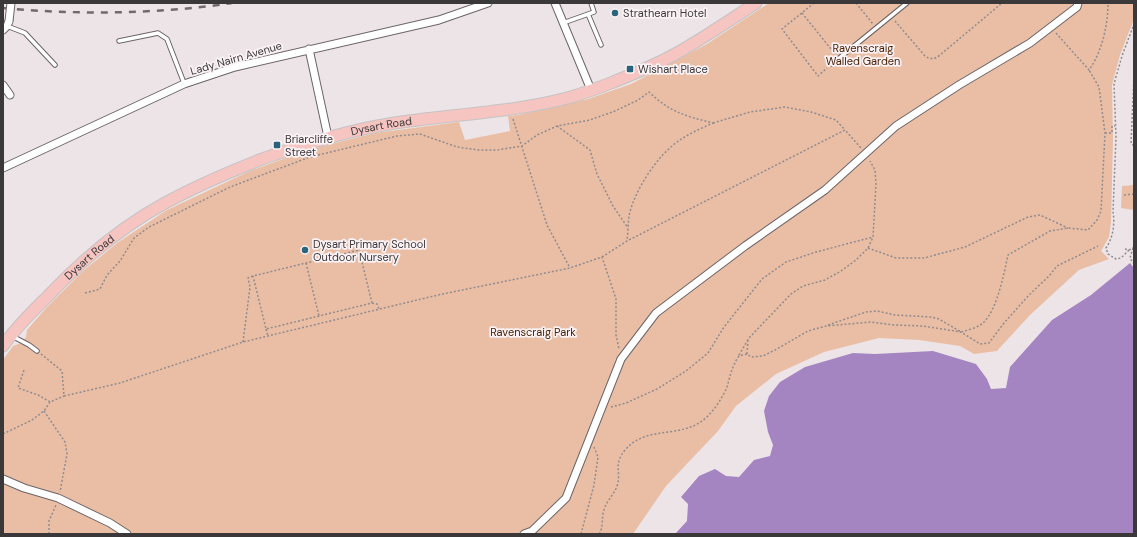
<svg xmlns="http://www.w3.org/2000/svg" width="1137" height="537" viewBox="0 0 1137 537" font-family="'DM Sans',sans-serif">
<style>
.green{fill:#eabea5}
.water{fill:#a485c2}
.lines{fill:none;stroke-linecap:round;stroke-linejoin:round}
.lane-casing{stroke:#6c6567;stroke-width:5.5}
.street-casing{stroke:#6c6567;stroke-width:9}
.primary-casing{stroke:#c4c3c4;stroke-width:13}
.path{stroke:#918b8d;stroke-width:1.5;stroke-dasharray:2 2;stroke-linecap:butt}
.lane{stroke:#fff;stroke-width:3.5}
.street{stroke:#fff;stroke-width:7}
.primary{stroke:#f6c5c1;stroke-width:11}
.rail{stroke:#706b6d;stroke-width:2.5;stroke-dasharray:7 7;stroke-linecap:butt}
.street-bridge-casing{stroke:#6c6567;stroke-width:9;stroke-linecap:butt}
.street-bridge{stroke:#fff;stroke-width:7}
.poi-dot{fill:#2a637c;stroke:#faf2f4;stroke-width:1.5}
.labels{text-anchor:middle;dominant-baseline:central;stroke-width:3.5;stroke-linejoin:round;paint-order:stroke}
.poi-label{font-size:11px;fill:#3b3839;stroke:#faf2f4;text-anchor:start}
.park-label{font-size:11px;fill:#471e01;stroke:#faf2f4}
.street-label{font-size:11px;fill:#3b3839;stroke:#faf2f4}
</style>
<rect width="100%" height="100%" fill="#ede4e7"/>
<path class="green" d="M769,3H1134V19L1120,55L1112,85L1113,139L1111,223L1109,237L1101,251L1109,259L1079,270L1030,315L997,351L974,354L960,346L919,340L879,338L824,352L776,374L736,406L718,431L666,486L633,534H3V360L13,346L21,343L26,337L27,330L46,308L82,272L117,243L167,210L250,171L311,149L375,133L459,122L465,140L510,131L508,116L518,115L588,99L631,84L707,44Z
M1134,185V210L1121,208L1122,186Z"/>
<path class="water" d="M1130,263L1134,268V534H675L687,521L688,504L681,497L699,476L715,469L726,476L739,477L754,460L770,456L773,445L768,432L764,411L769,396L780,382L805,367L853,353L875,354L933,351L976,364L987,379L991,389L1006,388L1010,367L1052,320L1091,295Z"/>
<g class="lines">
<g class="lane-casing">
<path id="lane" d="M588,14L601,45
M563,23L594,12L591,3
M7,26L25,33L55,65
M119,41L158,33L167,39L184,83
M832,64L907,3
M12,336L29,345L37,351"/>
</g>
<g class="street-casing">
<path id="street" d="M555,3L591,90
M3,30L7,26L9,21
M309,49L328,137
M3,85L10,95
M3,168L184,84L235,67L439,20L488,3
M3,479L24,488L58,498L110,523L127,534
M524,534L532,531L566,498L621,359L656,313L745,246L825,190L896,126L959,85L1030,43L1077,7L1078,3"/>
</g>
<g class="primary-casing">
<g id="primary">
<path id="s1" d="M3,346C16,327 32,312 48,296C82,260 121,227 165,203C196,186 229,172 262,159C304,144 345,131 389,124C449,114 513,113 571,97C584,93 598,88 611,83C633,74 656,65 677,53C704,38 730,20 756,3"/>
</g>
</g>
<path class="path" d="M814,3L782,29L818,76L827,68
M856,3L873,24
M802,13L835,54
M895,21L925,56C931,60 935,59 940,55L1002,3
M1056,33L1089,70C1102,52 1108,25 1108,3
M1134,77L1131,143L1134,146
M513,119L547,225L570,268
M713,123L750,112L785,107L811,112L836,120L845,130
M557,126L590,150L597,174L613,206L628,228
M1105,133H1112V126H1115
M1124,195L1134,194
M868,248L896,258H924L965,247L1028,217L1040,215L1068,228
M1133,248L1130,258L1134,264
M1125,249L1129,250L1133,248L1134,246
M1129,250L1121,258L1116,259L1108,254L1106,248C1113,238 1115,224 1113,212L1116,137L1114,84L1122,56L1134,24
M602,257L627,241L845,130L861,148
M306,263L319,316
M85,293L100,289L107,275L120,261L134,238L149,227L230,187L310,157L397,136L420,134L457,147L479,150H497L522,146L537,135L557,126L590,120L615,111L638,100L649,92C670,112 685,116 713,123C702,128 690,133 680,140C658,154 634,191 629,216C628,224 628,233 627,241
M372,303L377,304L379,309
M828,325L866,312L877,311L895,315L931,317L939,319L961,332C968,330 978,328 984,322C997,309 1004,274 1008,255L1050,231L1068,228L1088,230L1097,220L1101,211L1105,133L1099,87L1089,70
M266,329L268,336
M243,342L250,287L248,278L253,276L359,250L372,303L266,329L253,276
M41,354L62,371L64,396L120,383L243,342L438,295L570,268L602,257L616,299V335L619,349
M747,354L748,339
M739,355L749,338L791,294L803,286L825,280L841,271L856,260L868,248L873,237L876,184L875,170L870,161
M24,370L18,388L38,395L50,402
M611,407L626,403L657,389L686,371L708,353L724,327L762,279L786,262L816,252L873,237
M44,411L65,442L67,454L60,492
M3,434L32,420L44,411L50,402L64,396
M49,534V521L56,505
M581,534L594,485L598,457L594,447
M599,534C604,527 601,518 604,510C606,501 614,495 617,486C622,471 612,465 626,449C646,426 679,438 702,421C712,414 722,399 727,387C730,376 732,366 739,356L747,354L751,357L763,356L777,349L808,331L826,326L871,322L895,325L923,326L961,332L980,344L989,343L1004,323L1029,295L1049,276L1057,266L1098,246"/>
<use href="#lane" class="lane"/>
<use href="#street" class="street"/>
<use href="#primary" class="primary"/>
<path class="rail" d="M3,8C77,15 159,14 232,3"/>
<g class="street-bridge-casing">
<path id="street-bridge" d="M9,21L11,3"/>
</g>
<use href="#street-bridge" class="street-bridge"/>
</g>
<g class="poi-dot">
<circle cx="615" cy="13" r="4"/>
<rect x="626" y="65" width="8" height="8" rx="2"/>
<rect x="273" y="141" width="8" height="8" rx="2"/>
<circle cx="305" cy="250" r="4"/>
</g>
<g class="labels">
<g class="poi-label">
<text x="623" y="13">Strathearn Hotel</text>
<text x="638" y="69">Wishart Place</text>
<text x="285" y="139">Briarcliffe<tspan x="285" dy="13">Street</tspan></text>
<text x="313" y="244">Dysart Primary School<tspan x="313" dy="13">Outdoor Nursery</tspan></text>
</g>
<g class="park-label">
<text x="863" y="48">Ravenscraig<tspan x="863" dy="13">Walled Garden</tspan></text>
<text x="533" y="332">Ravenscraig Park</text>
</g>
<g class="street-label">
<text transform="translate(236 58) rotate(-16)">Lady Nairn Avenue</text>
<text stroke="none"><textPath href="#s1" startOffset="448">Dysart Road</textPath></text>
<text stroke="none"><textPath href="#s1" startOffset="124">Dysart Road</textPath></text>
</g>
</g>
<rect width="1137" height="537" fill="none" stroke="#3b3839" stroke-width="8"/>
</svg>
